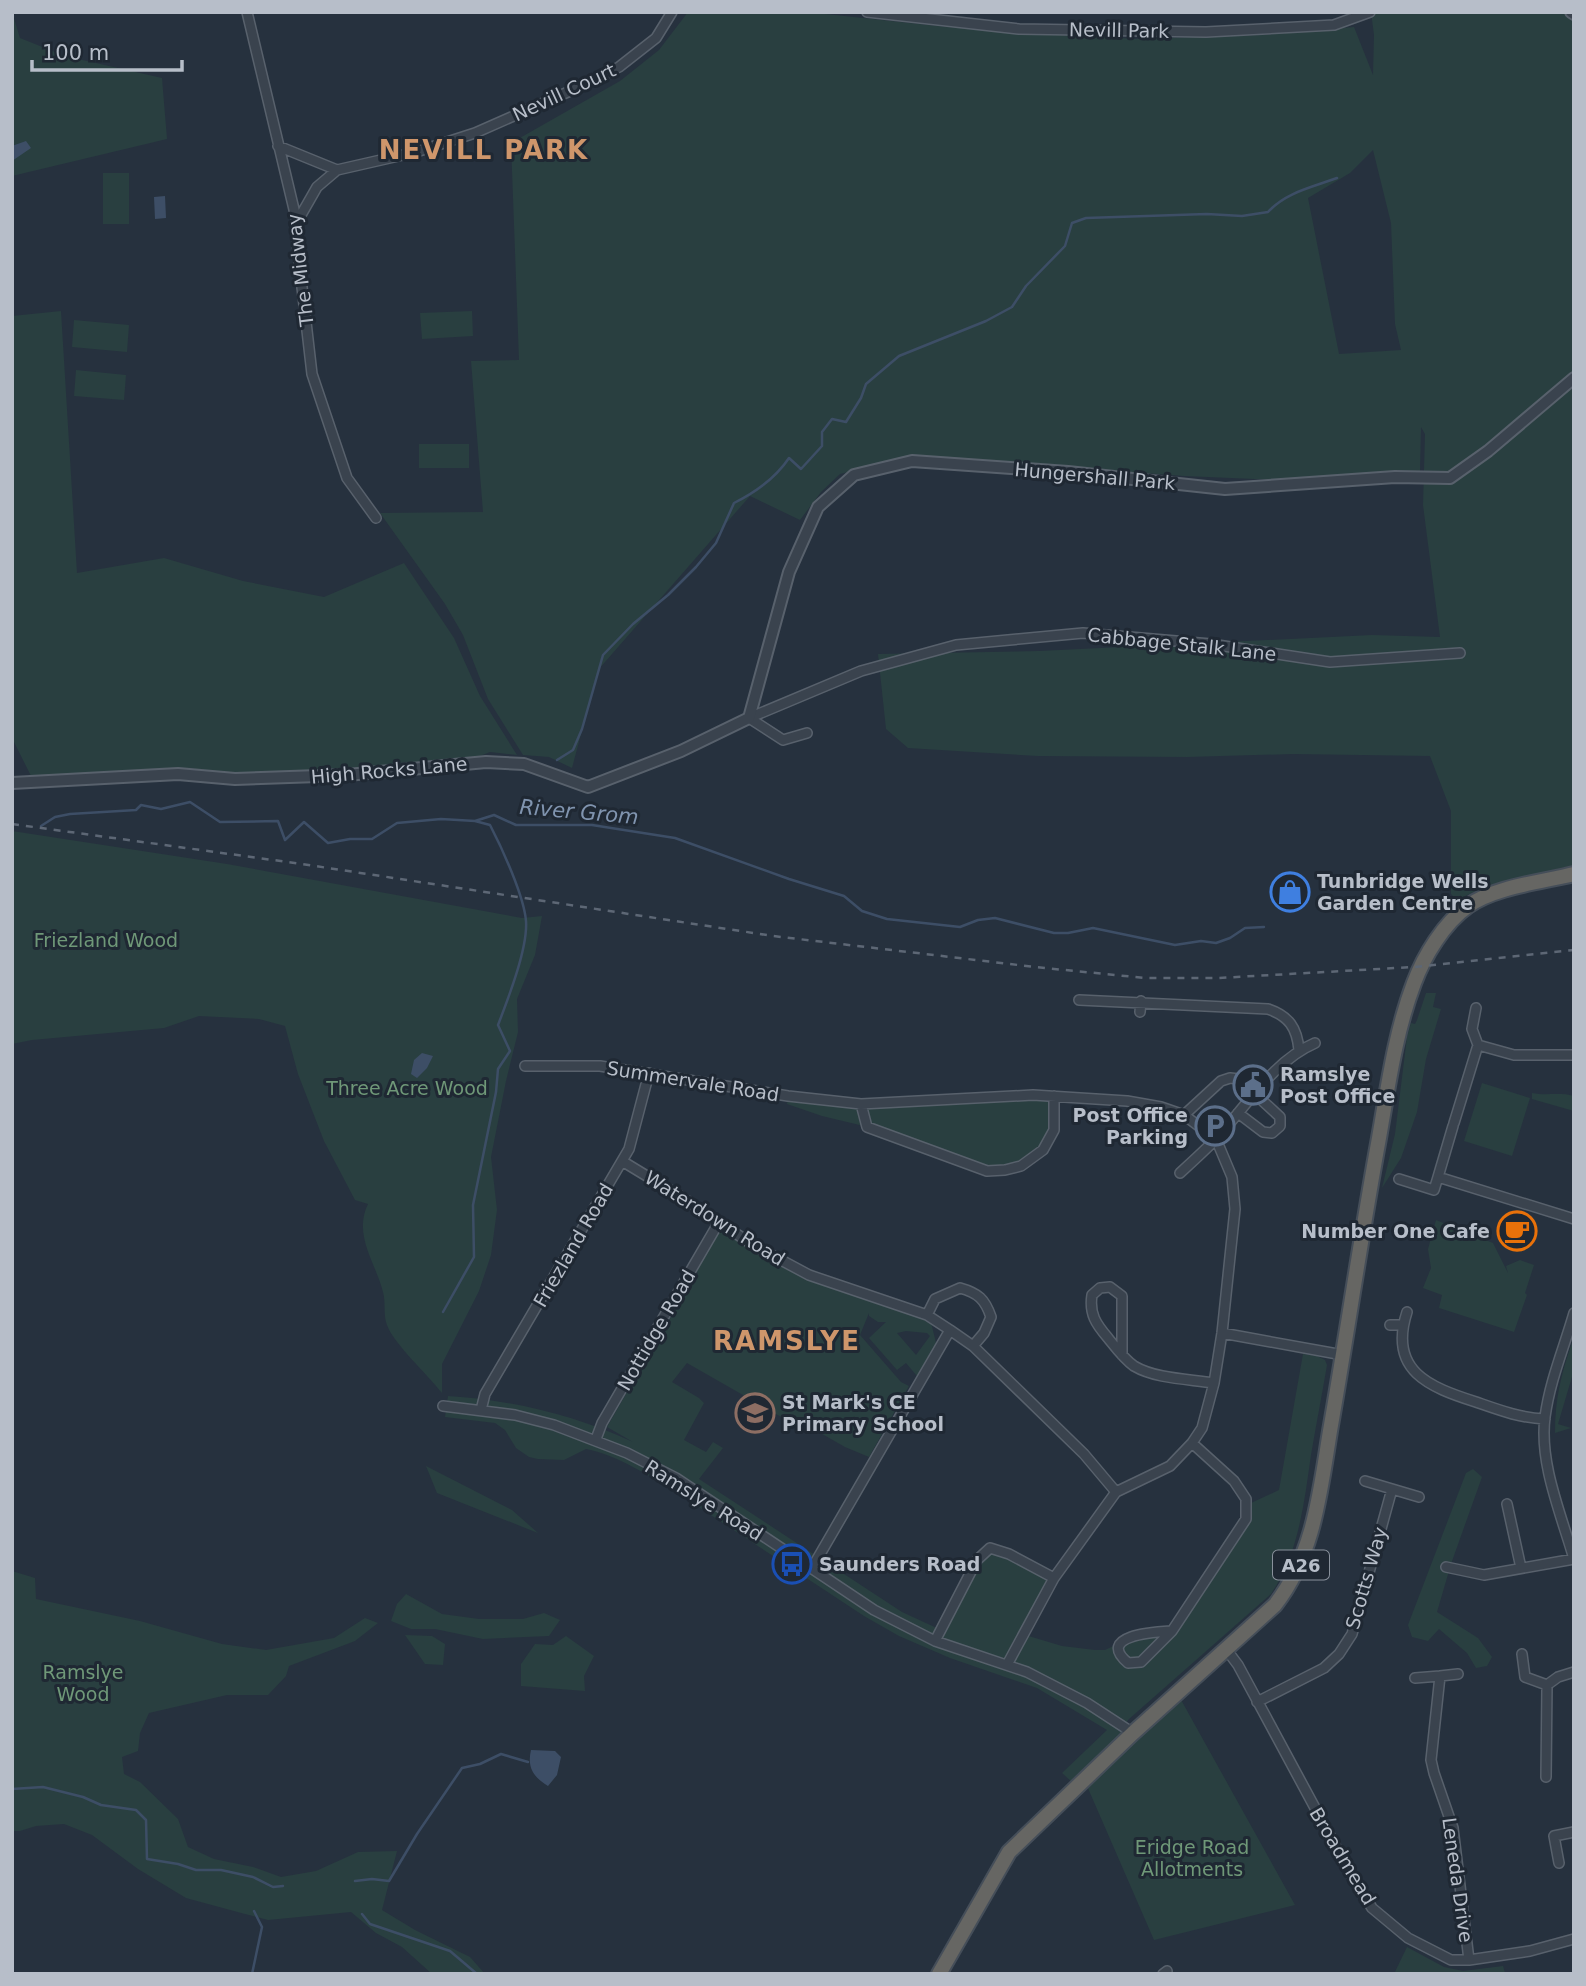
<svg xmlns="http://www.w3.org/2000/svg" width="1586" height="1986" viewBox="0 0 1586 1986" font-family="'DejaVu Sans',sans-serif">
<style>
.green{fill:#293f40;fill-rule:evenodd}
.water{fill:#3d4e66}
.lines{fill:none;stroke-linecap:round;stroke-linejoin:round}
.stream{stroke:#3d4e66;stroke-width:2.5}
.minor-casing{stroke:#58616c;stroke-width:12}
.tertiary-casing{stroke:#58616c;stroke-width:14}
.trunk-casing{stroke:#454e59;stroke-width:18}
.minor{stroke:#3a434e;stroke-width:9}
.tertiary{stroke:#3a434e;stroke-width:10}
.trunk{stroke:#666663;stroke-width:14}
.rail{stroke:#5d6775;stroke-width:2.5;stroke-dasharray:7 7;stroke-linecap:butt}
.labels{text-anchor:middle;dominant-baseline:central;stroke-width:6;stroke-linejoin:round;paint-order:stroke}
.shield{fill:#1f2833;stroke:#89919c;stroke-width:2}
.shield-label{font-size:18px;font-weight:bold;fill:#b7bec9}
.street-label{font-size:19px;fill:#b7bec9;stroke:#1f2833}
.poi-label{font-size:19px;font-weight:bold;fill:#b7bec9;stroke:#1f2833;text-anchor:start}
.park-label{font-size:19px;fill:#6f9878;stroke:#1f2833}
.water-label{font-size:21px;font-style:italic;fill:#8094af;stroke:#1f2833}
.district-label{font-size:26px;font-weight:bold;letter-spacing:2px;fill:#cf966b;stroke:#1f2833}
</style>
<rect width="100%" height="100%" fill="#26313e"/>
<path class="green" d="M12,12L20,38L65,56L162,78L167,139L12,176Z
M688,12H807L947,27L1136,39L1262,35L1354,27L1373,75L1374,35L1371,12H1574V865L1486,886L1457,900L1451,894V811L1430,756L1293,754L1187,757L1038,756L908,748L886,729L878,654L1039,651L1372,635L1440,637L1423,505L1425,434L1421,427L1420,471L1281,480L1184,476L915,456L840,474L821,492L800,520L750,496L598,670L572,768L549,757L523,755L488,699L463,635L445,604L380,513L483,512L471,361L519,360L511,143L620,81L659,50ZM1373,150L1391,223L1395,324L1401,350L1339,354L1308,198L1350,173Z
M103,173H129V224H103Z
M61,311L77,573L164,558L243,581L324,597L404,563L454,638L480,696L517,755L490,752L480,756L347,769L237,774L188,768L32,778L12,738V316Z
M472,311L473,336L422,339L420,313Z
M74,320L129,325L127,352L72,347Z
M76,370L126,375L124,400L74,396Z
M419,444H469V468H419Z
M12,831L227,864L522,918L542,916L535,955L517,999L518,1032L506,1081L491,1157L497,1210L491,1255L479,1291L442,1364V1393C429,1376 393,1343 387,1325C383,1315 386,1302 383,1292C375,1261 353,1235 368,1204L355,1200L324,1141L298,1074L285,1026L259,1019L199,1016L164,1028L32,1040L12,1044Z
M1426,993H1436L1433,1007L1441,1009L1426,1059L1417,1112L1401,1158L1382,1188L1395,1134L1407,1037L1411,1023L1415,1024L1417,1020Z
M1482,1083L1530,1098L1512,1156L1464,1141Z
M1532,1093C1545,1096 1560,1092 1574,1096V1111L1532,1099Z
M788,1097L817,1101L1053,1097L1052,1129L1042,1149L1020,1165L988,1170L868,1127L822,1116L787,1104Z
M1436,1220L1493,1243L1508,1273L1506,1266L1520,1260L1534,1265L1525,1293L1527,1295L1514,1332L1439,1308L1442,1295L1423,1288L1431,1268L1428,1249Z
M719,1223L809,1275L930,1318L936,1343L917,1376L906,1363L897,1370L869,1338L886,1322H878L869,1316V1313L860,1335L901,1382L909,1386L869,1457L845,1447L787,1414L783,1418L687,1363L672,1382L699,1398L704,1403L684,1440L706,1452L713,1442L723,1448L699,1479L902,1612L941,1630L981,1559L990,1551L999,1552L1051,1579L1022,1634L1062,1646L1095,1650H1105L1124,1641L1173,1632L1249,1513L1251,1503L1279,1490L1303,1354L1317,1356L1325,1360L1327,1365C1322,1395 1316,1425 1311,1455C1304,1503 1299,1553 1271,1594L1129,1719L1122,1728L1128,1733L1074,1784L1062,1773L1107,1730L1037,1688L950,1658L899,1636L864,1616L679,1494C653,1478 616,1454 586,1449L564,1460L538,1459L529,1457L516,1448L505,1430L495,1423L445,1417L448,1396C513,1400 574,1415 633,1442L607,1427L637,1375L635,1369L653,1336L659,1337L698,1273L693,1269ZM906,1331L927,1333L930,1336L916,1355L897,1333Z
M1572,1343L1574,1370L1558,1424L1571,1428L1555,1433C1555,1399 1561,1374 1572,1343Z
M426,1466L512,1510L538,1533L437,1493Z
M1473,1469L1482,1477L1451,1564L1437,1612L1478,1638L1492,1657L1487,1666L1476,1668L1467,1653L1439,1629L1428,1641L1412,1637L1408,1625L1466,1473Z
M12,1571L35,1578L36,1599L140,1621L222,1644L266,1650L334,1638L365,1618L378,1623L355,1641L289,1666L286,1676L268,1695H227L149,1713L140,1733L138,1751L122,1757L124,1774L140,1782L178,1819L188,1847L214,1859L253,1867L281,1877L316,1871L358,1852L397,1851L382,1910L415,1930L470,1957L485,1974H432L402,1947L376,1933L351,1912L268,1920L245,1914L186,1898L138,1869L92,1835L64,1824L36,1826L20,1831H12Z
M406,1594L442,1614L479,1619H523L544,1613L560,1620L549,1636L483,1639L435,1629H411L391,1621L397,1604Z
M405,1635L432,1636L445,1644L443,1665L425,1664Z
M566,1636L594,1656L584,1676L585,1691L521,1686V1664L535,1644L553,1645Z
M1180,1698L1295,1905L1154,1940L1087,1786Z
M1407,1947L1444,1967L1463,1971L1503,1966L1505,1973L1394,1974Z"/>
<path class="water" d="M26,141L31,148L12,161V146Z
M165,196L166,218L155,219L154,197Z
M422,1053L433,1056L427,1068L417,1078L411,1074L414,1060Z
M531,1750L555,1751L561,1757L557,1775L548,1786C533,1777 527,1767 531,1750Z"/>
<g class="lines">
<path class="stream" d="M557,760L573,750L582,729L603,655L633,624L668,595L696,567L716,543L734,503C756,492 775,479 789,458L801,469L822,446V432L832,419L846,422L861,398L866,384L899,356L986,321L1012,307L1026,286L1065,246L1072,223L1086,218L1207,214L1242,216L1268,212C1286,192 1313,187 1337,178
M41,826L55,817L70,814L136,810L141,805L161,809L190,802L220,822L278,821L285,840L304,822L328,843L350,839H372L397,823L441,819L475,821L494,815L516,825H592L675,838L789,879L844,896L862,911L887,919L960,927L978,920L995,918L1054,933H1068L1093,928L1175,945L1201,941L1216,943L1230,938L1245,928L1264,927
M443,1312L474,1257L473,1205L496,1092L498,1069L510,1051L498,1025C508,999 528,948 526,921C524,896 502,848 490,825L475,821
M12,1789L43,1787L83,1797L101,1805L136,1810L146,1820L147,1859L178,1864L196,1870H221L253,1877L273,1887L283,1886
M355,1881L372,1879L389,1881L417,1834L462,1768L480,1764L501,1754L528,1762
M362,1914L370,1924L450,1951L477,1974
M252,1974L262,1927L254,1911"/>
<g class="minor-casing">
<path id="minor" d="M247,12L297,222V244L312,374L347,478L376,518
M867,12L1019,29L1206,32L1334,25L1370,12
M278,146L337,170L416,152L475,133L577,88L619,67L656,38L672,12
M297,222L317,187L337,170
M749,718L861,671L956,645L1083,633L1211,644L1330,662L1460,653
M749,718L783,740L807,733
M1079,1000L1268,1009C1289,1016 1297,1028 1299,1050
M1476,1008L1472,1029L1478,1045
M1140,1012L1141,1001
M525,1066H600L788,1096L861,1104L1033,1095L1127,1101L1161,1107L1184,1115L1216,1139L1232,1177L1235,1209L1222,1333L1214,1383L1202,1428L1192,1443L1170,1466L1116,1492L1054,1578L1008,1663
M861,1104L867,1127L987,1171L1005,1170L1021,1166L1043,1150L1054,1130V1096
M1184,1115L1221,1081L1230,1078L1239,1079L1280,1117V1126L1272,1133L1263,1132L1238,1113
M1454,1123L1478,1045L1514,1055H1574
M1453,1126L1438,1177L1574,1219
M622,1161L683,1198L753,1245L809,1275L927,1315L950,1330L973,1346L1084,1454L1116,1492
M1180,1173C1192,1162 1204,1151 1215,1140C1246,1107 1273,1061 1315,1043
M1399,1179L1434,1190L1438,1177
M1407,1312C1388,1371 1429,1387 1476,1402C1499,1410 1520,1418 1545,1419
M927,1315L935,1299L960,1288C978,1293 985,1299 991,1317L984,1333L973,1346
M1390,1325H1403
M1222,1333L1343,1355
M1122,1355V1296L1110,1287L1100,1288L1092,1295C1089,1314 1096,1324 1108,1338C1116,1348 1124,1359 1134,1366C1156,1379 1189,1379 1214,1383
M443,1406L515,1415L554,1425L627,1453L676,1478L874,1610L935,1641L1027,1672L1087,1703L1133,1733
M481,1410L485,1394L629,1149L649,1073
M596,1439L602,1423L719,1222
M1365,1481L1419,1497
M1507,1504L1521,1568
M1446,1567L1484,1575L1574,1559C1561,1514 1539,1463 1545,1417C1550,1380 1564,1348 1574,1313
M812,1568L950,1330
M1172,1631C1156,1632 1095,1635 1128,1663L1141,1662L1172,1631L1246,1519V1499L1234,1481L1192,1443
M935,1641L977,1560L990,1548L1009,1554L1054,1578
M1226,1649L1238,1665L1349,1871L1372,1908L1408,1938L1451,1960H1469L1530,1951L1574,1939
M1522,1654L1525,1677L1547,1685
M1440,1676L1458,1674
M1415,1678L1440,1676L1431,1760L1434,1773L1453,1828L1469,1960
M1257,1702L1324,1668L1339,1654L1352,1634L1392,1489
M1546,1777L1547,1685L1558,1677L1574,1672
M1559,1863L1554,1836L1574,1832
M1163,1974L1167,1971"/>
</g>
<g class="tertiary-casing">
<path id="tertiary" d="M1571,12L1574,14
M12,783L178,774L235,779L347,775L486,762L524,764L588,787L681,751L749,718L789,572L818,507L854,475L912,461L1068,472L1225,489L1395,477L1450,478L1488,451L1574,378"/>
</g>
<g class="trunk-casing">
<path id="trunk" d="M939,1974L1009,1852L1133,1733L1275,1605C1314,1555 1320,1492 1330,1431C1347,1334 1361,1236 1379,1138C1388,1087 1395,1033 1414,983C1424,956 1444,923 1468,906C1494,887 1542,882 1574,874"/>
</g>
<use href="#minor" class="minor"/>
<use href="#tertiary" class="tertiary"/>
<use href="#trunk" class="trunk"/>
<path class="rail" d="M12,824L302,864L773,936L1035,967L1145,978H1218L1414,967L1574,950"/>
</g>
<defs>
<g id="shop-ring" transform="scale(2.0125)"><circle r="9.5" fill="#1f2833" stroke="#3f7fe0" stroke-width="1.5"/><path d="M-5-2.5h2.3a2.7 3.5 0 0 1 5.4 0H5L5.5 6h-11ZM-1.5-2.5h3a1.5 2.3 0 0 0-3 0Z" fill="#3f7fe0"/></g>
<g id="civic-ring" transform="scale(2.0125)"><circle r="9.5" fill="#1f2833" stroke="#5c6f8a" stroke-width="1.5"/><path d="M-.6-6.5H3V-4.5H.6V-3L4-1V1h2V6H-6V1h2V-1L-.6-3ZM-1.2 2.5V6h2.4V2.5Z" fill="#5c6f8a"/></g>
<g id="parking-ring" transform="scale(2.0125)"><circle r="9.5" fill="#1f2833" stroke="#5c6f8a" stroke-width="1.5"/><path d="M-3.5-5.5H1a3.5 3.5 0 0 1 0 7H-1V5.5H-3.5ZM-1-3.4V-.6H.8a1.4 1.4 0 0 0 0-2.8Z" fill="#5c6f8a"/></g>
<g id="cafe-ring" transform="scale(2.0125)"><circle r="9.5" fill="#1f2833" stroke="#e8710a" stroke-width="1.5"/><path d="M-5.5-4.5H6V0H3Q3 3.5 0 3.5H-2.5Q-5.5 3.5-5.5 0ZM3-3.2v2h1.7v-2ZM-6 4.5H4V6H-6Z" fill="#e8710a"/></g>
<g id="school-ring" transform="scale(2.0125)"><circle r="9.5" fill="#1f2833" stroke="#8d6e63" stroke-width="1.5"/><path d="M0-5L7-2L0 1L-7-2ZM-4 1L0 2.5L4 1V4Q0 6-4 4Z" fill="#8d6e63"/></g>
<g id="bus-ring" transform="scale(2.0125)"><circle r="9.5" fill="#1f2833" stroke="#1a4fb4" stroke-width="1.5"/><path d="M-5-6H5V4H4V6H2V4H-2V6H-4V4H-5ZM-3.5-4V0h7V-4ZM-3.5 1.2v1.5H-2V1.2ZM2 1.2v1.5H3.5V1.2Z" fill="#1a4fb4"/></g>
</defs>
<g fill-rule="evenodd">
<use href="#shop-ring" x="1290" y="892"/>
<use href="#civic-ring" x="1253" y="1085"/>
<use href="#parking-ring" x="1215" y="1126"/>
<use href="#cafe-ring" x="1517" y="1231"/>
<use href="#school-ring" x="755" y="1413"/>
<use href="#bus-ring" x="792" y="1564"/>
</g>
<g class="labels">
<rect class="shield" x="1273" y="1550.5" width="56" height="29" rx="5"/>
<g class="shield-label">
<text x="1301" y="1565">A26</text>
</g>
<g class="street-label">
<text transform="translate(1119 30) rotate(1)">Nevill Park</text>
<text transform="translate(564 92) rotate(-25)">Nevill Court</text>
<text transform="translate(300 270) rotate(-97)">The Midway</text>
<text transform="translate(1095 476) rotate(5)">Hungershall Park</text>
<text transform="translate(1182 644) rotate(6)">Cabbage Stalk Lane</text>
<text transform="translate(389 770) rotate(-5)">High Rocks Lane</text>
<text transform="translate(693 1081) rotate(9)">Summervale Road</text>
<text transform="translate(715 1218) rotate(32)">Waterdown Road</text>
<text transform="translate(573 1245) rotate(-60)">Friezland Road</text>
<text transform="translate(656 1330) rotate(-60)">Nottidge Road</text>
<text transform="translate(704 1500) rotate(32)">Ramslye Road</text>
<text transform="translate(1366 1578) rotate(-74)">Scotts Way</text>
<text transform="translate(1343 1856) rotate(59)">Broadmead</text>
<text transform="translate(1458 1880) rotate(82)">Leneda Drive</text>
</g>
<g class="poi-label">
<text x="1317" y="881">Tunbridge Wells<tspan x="1317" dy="22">Garden Centre</tspan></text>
<text x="1280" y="1074">Ramslye<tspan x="1280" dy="22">Post Office</tspan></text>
<text x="1188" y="1115" text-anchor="end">Post Office<tspan x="1188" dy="22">Parking</tspan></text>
<text x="1490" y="1231" text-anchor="end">Number One Cafe</text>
<text x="782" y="1402">St Mark's CE<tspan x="782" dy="22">Primary School</tspan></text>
<text x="819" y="1564">Saunders Road</text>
</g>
<g class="park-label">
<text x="106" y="940">Friezland Wood</text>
<text x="407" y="1088">Three Acre Wood</text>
<text x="83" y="1672">Ramslye<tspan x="83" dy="22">Wood</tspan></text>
<text x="1192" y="1847">Eridge Road<tspan x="1192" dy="22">Allotments</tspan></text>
</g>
<g class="water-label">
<text transform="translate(579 812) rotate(5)">River Grom</text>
</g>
<g class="district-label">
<text x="484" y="150">NEVILL PARK</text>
<text x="787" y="1341">RAMSLYE</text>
</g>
</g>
<rect width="1586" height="1986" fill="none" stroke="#b7bec9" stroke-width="28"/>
<path d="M32 60v10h150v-10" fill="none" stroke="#b7bec9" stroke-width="3.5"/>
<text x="42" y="60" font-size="21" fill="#b7bec9" stroke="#1f2833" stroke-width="5" paint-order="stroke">100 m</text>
</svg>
